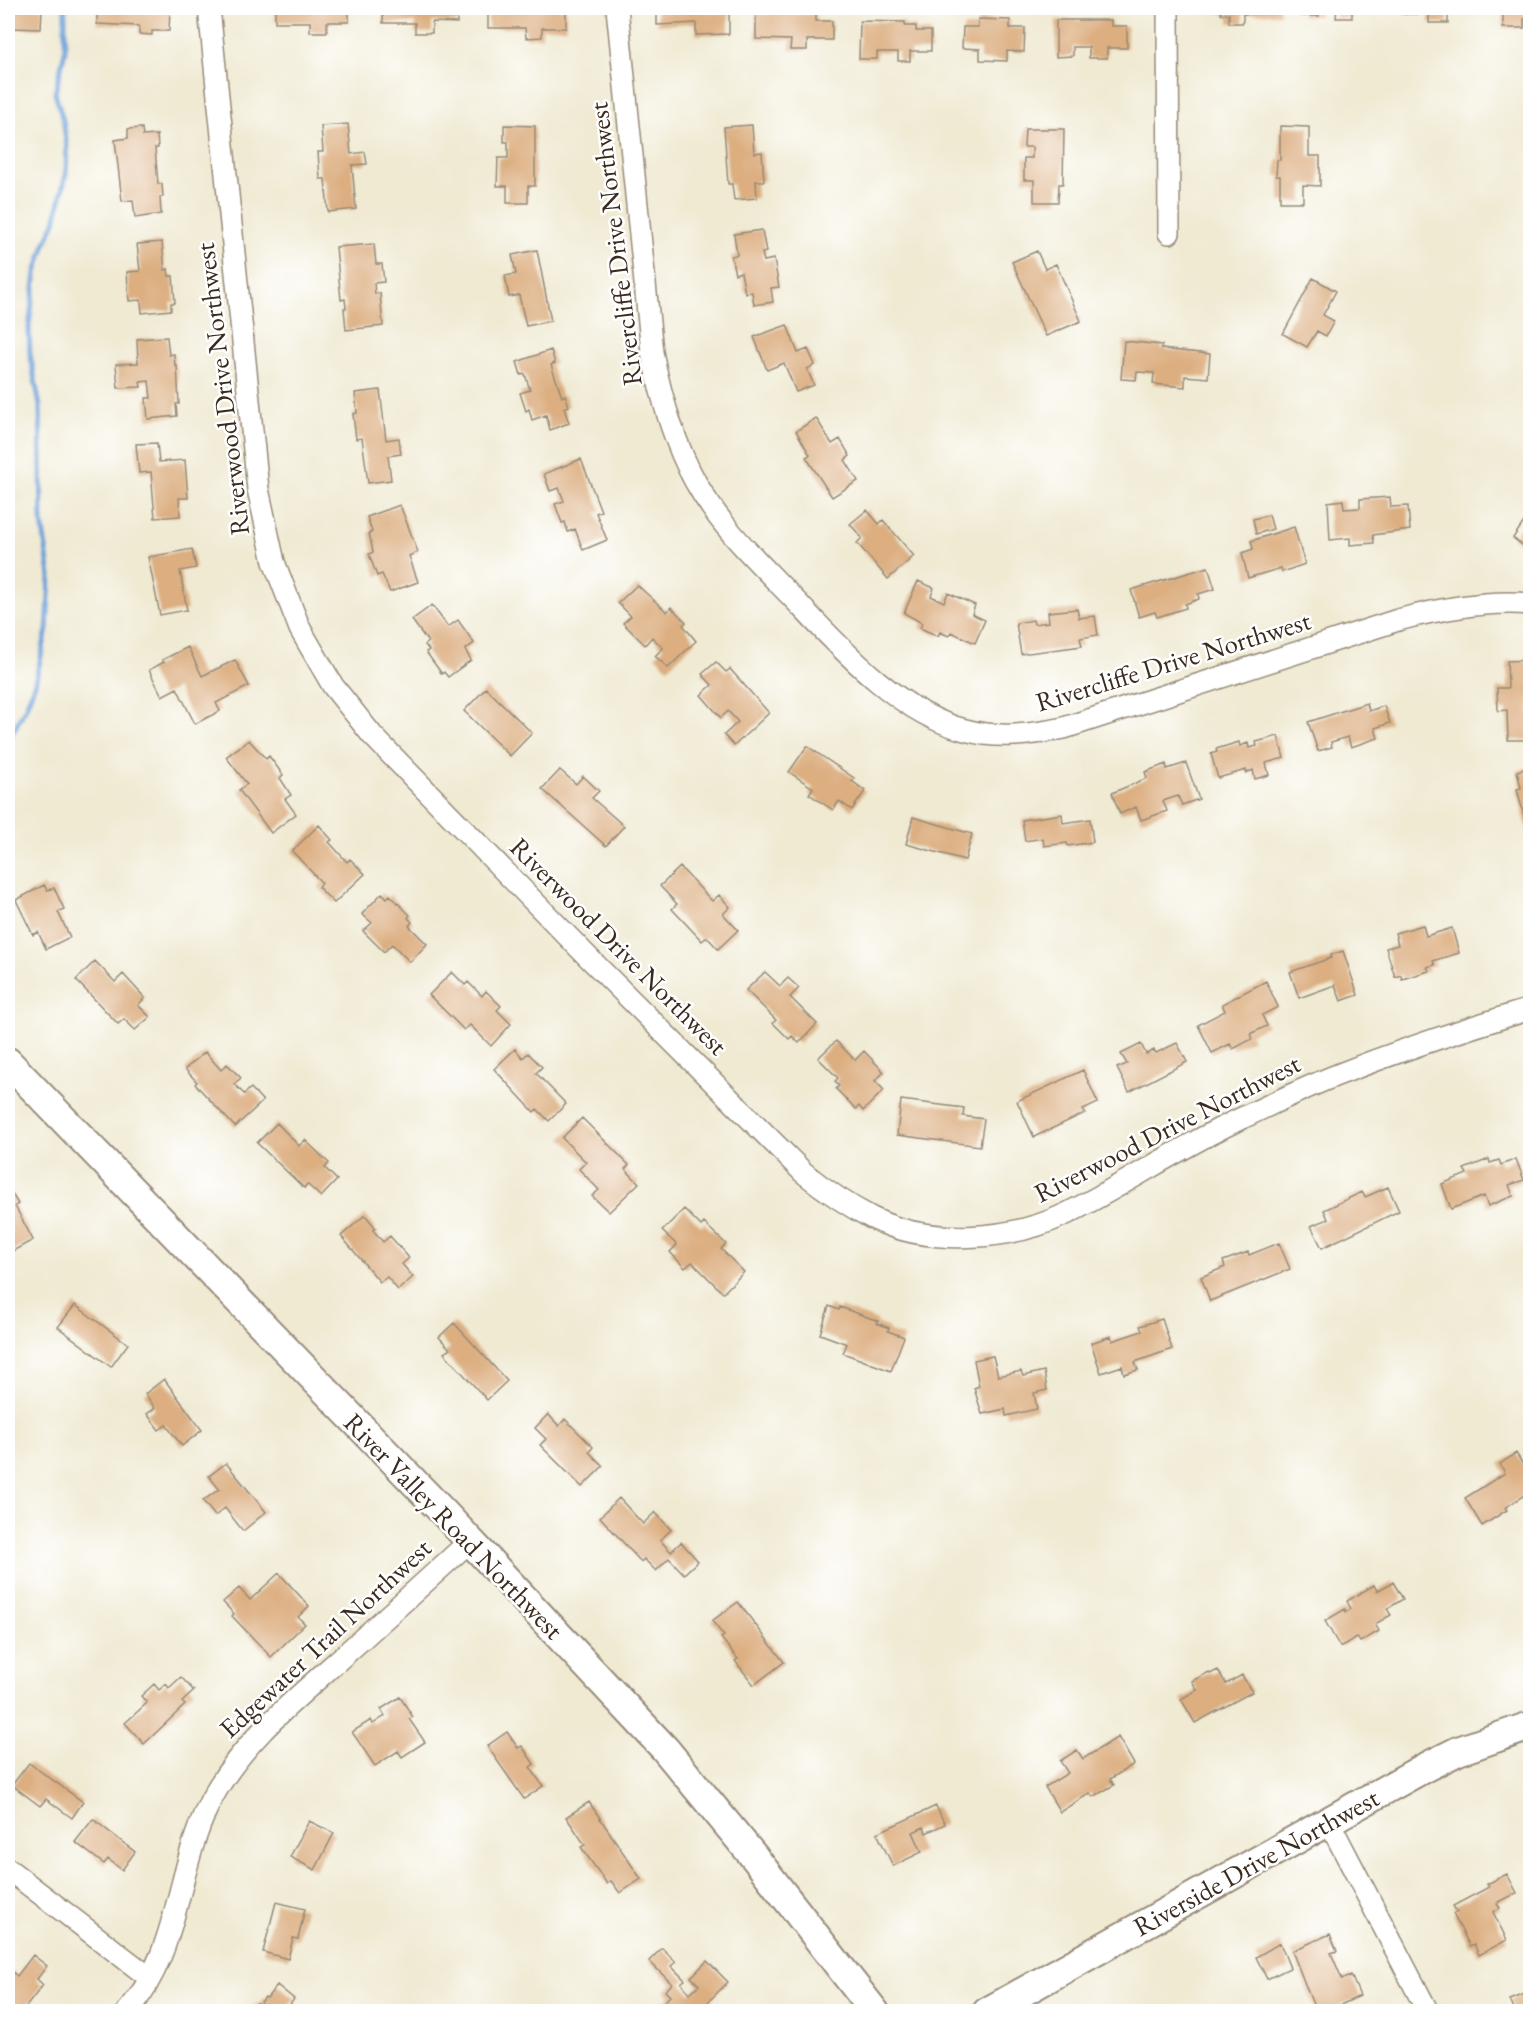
<svg xmlns="http://www.w3.org/2000/svg" width="1538" height="2019" viewBox="0 0 1538 2019" font-family="'EB Garamond',serif">
<style>
.lines{fill:none;stroke-linecap:round;stroke-linejoin:round}
.stream{stroke:#6ca0d8;stroke-width:5}
.building{fill:#dcae80}
.street-casing{stroke:#968a78;stroke-width:24}
.secondary-casing{stroke:#968a78;stroke-width:32}
.street{stroke:#fff;stroke-width:21}
.secondary{stroke:#fff;stroke-width:28}
.labels{text-anchor:middle;dominant-baseline:central;stroke-width:5;stroke-linejoin:round;paint-order:stroke}
.street-label{font-size:27px;fill:#3b2a1e;stroke:#fff}
</style>
<rect width="100%" height="100%" fill="#fff"/>
<filter id="ink" filterUnits="userSpaceOnUse"><feTurbulence type="fractalNoise" baseFrequency=".0167" numOctaves="2"/><feDisplacementMap in="SourceGraphic" scale="12" xChannelSelector="R" yChannelSelector="G"/><feConvolveMatrix kernelMatrix="1 2 1 2 8 2 1 2 1" color-interpolation-filters="sRGB"/></filter>
<filter id="wash" filterUnits="userSpaceOnUse"><feTurbulence type="fractalNoise" baseFrequency=".008" numOctaves="4" result="noise"/><feDisplacementMap in="SourceGraphic" scale="24" xChannelSelector="R" yChannelSelector="G"/><feGaussianBlur stdDeviation="1.35" result="paint"/><feColorMatrix in="noise" values="0 0 0 0 0 0 0 0 0 0 0 0 0 0 0 0 0 1.4 0 .05"/><feComposite in="paint" operator="in"/></filter>
<g filter="url(#wash)">
<rect width="100%" height="100%" fill="#f0ead3"/>
<g class="lines">
<path class="stream" d="M8,741L25,709L35,683L47,630L50,576L42,522L40,406L30,354L29,327L36,273L44,247L55,222L66,174L67,147L63,120L55,93L65,51V8"/>
</g>
<g id="blocks">
<path class="building" d="M8,8H42L41,29L11,28L10,37H8Z
M97,8H170L169,31H152V35L139,34V26L97,24Z
M275,8H349V22H327V32H310V22H275Z
M383,8H457V23L432,22V33H415V23H383Z
M488,8H566V28H542V37L526,38L525,28H488Z
M657,8H729V34L696,35V23L657,25Z
M1221,8H1280V14H1243V23H1229V14H1221Z
M1302,8H1319V16H1302Z
M1337,8H1352V18H1336Z
M1402,8H1478V13H1448V23H1429V14H1402Z
M1503,8H1530V19H1524V28H1503Z
M756,13L816,14V21H832V40H807V50H790L791,40L756,39Z
M978,19L1010,20V28H1025L1024,52L1007,51V61L980,60V49L962,48L963,27H978Z
M1056,20H1111V26H1127V48H1107V58H1089V47H1073V56L1056,57Z
M860,21L905,22V26H916V31H931V51H910V61H898V52H877V59H859Z
M348,124L351,154L365,152L367,164L352,165L356,209L328,212L325,179H320L318,152H323L321,126Z
M504,125L535,126V186H528V203H507V186H497L498,158H508V142H504Z
M752,125L754,153L762,152L764,181H756L757,198L734,200L732,184H728L724,127Z
M1280,126L1309,127V156H1320V186L1303,185V202H1280V176H1276L1277,160H1280Z
M142,128L143,136L157,135L158,148H155L158,184H162L163,197H160L161,214L135,218L133,200L122,201L115,140L128,138V129Z
M1025,129H1064L1063,184H1059L1058,202H1034V180H1024V158H1032V147H1024Z
M762,230L766,252L762,253L764,261L774,259L779,287L771,288L773,302L754,305L752,292L745,293L741,272L735,274L731,256L737,255L734,234Z
M162,242L165,270L168,269L169,276H173L175,303H171V310L142,313L141,300L129,301L127,272L140,271L137,244Z
M374,244L376,264H382L384,282L374,283L375,294L380,293L383,326L346,330L344,308H346L345,299L341,300L336,247Z
M537,250L551,321L526,326L519,295L509,297L505,276L516,274L512,255Z
M1037,251L1045,269L1056,264L1081,321L1046,336L1012,262Z
M1313,278L1336,291L1323,315L1334,321L1326,336L1317,331L1307,347L1283,334Z
M787,325L798,353L808,349L815,365L807,369L814,385L796,392L784,363L767,370L754,337Z
M167,337L169,355L174,354L175,366L177,365L179,404H176L177,416L148,419L146,398H151L149,381L140,382L141,387L118,388L116,364L138,363L137,339Z
M1124,341L1162,345L1161,349L1210,354L1208,378L1185,376V387L1153,384L1154,373L1137,372L1136,380L1121,379Z
M551,350L555,363L551,365L562,397L565,395L569,406L564,408L569,423L550,430L546,415L532,420L529,409L526,411L520,393L530,390L525,374L521,375L517,362Z
M380,390L386,440L399,438L401,454L388,456L391,480L368,483L362,438L356,439L353,414L357,413L355,393Z
M816,418L832,444L840,439L850,456L845,460L858,481L832,497L806,457L810,455L796,431Z
M157,443L159,462L185,460L188,498H179L180,516L155,518L151,472L139,473L136,444Z
M581,459L601,511L596,513L607,540L583,550L575,529L568,532L565,522L562,523L555,504L564,501L559,488L550,491L544,474Z
M1390,497L1391,507L1408,506L1410,530L1373,535L1374,543L1350,545V538L1330,540L1328,502L1343,500L1344,509L1360,508V499Z
M400,505L418,552L409,556L418,582L390,592L382,574L377,576L369,554L373,552L369,533L372,532L367,517Z
M867,510L879,524L883,520L914,556L888,579L857,543L862,538L850,524Z
M1530,513V551L1513,538Z
M1269,515L1273,529L1256,534L1253,519Z
M1294,527L1305,564L1282,572L1281,568L1248,578L1242,553L1253,549L1251,541Z
M192,549L196,568L180,571L187,610L160,615L148,557Z
M1208,567L1215,589L1198,594L1199,599L1185,604L1186,608L1157,617L1155,612L1139,617L1131,590Z
M918,581L934,588L931,596L944,602L948,593L975,605L972,614L985,620L975,643L951,632L949,636L940,632L938,636L920,628L922,623L904,613Z
M637,585L667,612L671,607L686,622L683,625L696,641L668,668L655,656L663,648L652,637L645,645L623,623L631,616L618,603Z
M432,605L448,627L458,620L474,643L465,650L471,660L448,677L444,672L442,674L426,652L429,650L425,645L428,642L412,620Z
M1077,609L1079,618L1095,616L1098,635L1080,638L1082,646L1021,654L1016,623L1033,620L1034,624L1049,622L1048,612Z
M188,647L202,676L235,660L249,686L216,703L220,711L195,724L177,688L162,696L149,670L164,662L162,660Z
M1530,660V740H1508L1507,710L1498,711L1497,688H1508L1507,661Z
M716,662L726,672L730,669L769,713L734,746L724,735L738,722L728,711L721,718L701,695L712,685L702,674Z
M486,688L532,733L510,756L464,711Z
M1367,703L1369,711L1384,706L1390,723L1375,728L1378,738L1351,747L1348,737L1331,742L1332,747L1318,751L1308,722Z
M1278,736L1284,758L1266,763L1269,775L1255,779L1253,770L1246,773V770L1218,778L1211,754L1217,752L1216,749L1239,742L1240,746L1248,743L1249,748L1257,746L1256,742Z
M249,740L266,759L269,756L283,775L280,778L291,795L285,799L296,814L271,833L239,790L247,784L226,757Z
M807,746L854,778L852,781L865,791L852,810L839,801L833,810L809,794L813,788L789,772Z
M1186,763L1199,799L1182,805L1178,796L1163,801L1167,811L1141,820L1136,807L1120,814L1112,793L1147,778L1145,772L1166,764L1167,769Z
M1530,767V831L1528,832L1517,789L1521,788L1517,771Z
M560,770L576,784L583,776L599,791L592,798L624,826L606,846L542,789Z
M1062,814L1063,823L1090,819L1093,842L1068,846L1067,843L1044,846L1043,838L1025,841L1022,820Z
M913,817L972,834L965,860L906,844Z
M319,825L332,840L329,842L347,862L350,859L365,874L334,903L318,887L322,883L292,851Z
M680,867L712,901L719,895L730,907L723,914L738,930L718,949L707,937L702,941L672,909L677,904L660,886Z
M44,885L47,890L54,888L64,909L58,912L70,937L46,949L38,932L33,935L16,900Z
M382,893L387,898L390,895L410,915L408,918L412,922L409,926L427,944L410,962L392,944L384,952L363,931L372,923L362,914Z
M1423,925L1426,936L1452,928L1459,953L1433,961L1435,965L1427,967L1429,971L1402,979L1401,975L1395,977L1386,948L1398,945L1395,933Z
M1343,951L1358,995L1341,1001L1335,985L1299,998L1290,972L1331,958V955Z
M95,961L115,982L123,974L145,998L138,1005L150,1017L135,1030L124,1019L118,1024L76,980Z
M452,972L465,985L468,982L482,996L486,991L501,1006L497,1010L511,1024L491,1046L470,1025L464,1030L429,995Z
M765,972L780,986L788,978L799,988L790,997L817,1024L799,1043L792,1036L789,1039L773,1023L776,1020L746,990Z
M1266,981L1278,1007L1262,1015L1267,1026L1250,1034L1252,1039L1233,1049L1230,1044L1212,1053L1198,1025L1225,1011L1222,1004Z
M836,1041L855,1060L864,1051L884,1072L875,1081L884,1090L863,1111L859,1106L856,1109L836,1089L839,1086L835,1081L838,1078L818,1058Z
M1177,1043L1187,1062L1129,1092L1117,1068L1127,1064L1121,1054L1141,1044L1146,1054L1154,1050L1156,1053Z
M515,1049L523,1058L528,1053L542,1067L536,1073L566,1104L549,1121L537,1109L534,1112L494,1069Z
M205,1052L221,1070L227,1064L241,1078L234,1084L244,1094L251,1088L263,1101L235,1127L195,1084L197,1082L185,1069Z
M1083,1070L1098,1103L1083,1110L1085,1113L1034,1137L1017,1101Z
M901,1100L964,1108L963,1116L984,1119L980,1146L897,1135Z
M582,1118L629,1165L625,1169L639,1183L609,1212L592,1196L599,1190L579,1169L586,1162L562,1138Z
M277,1123L299,1146L305,1140L329,1163L325,1168L337,1180L321,1197L307,1184L304,1188L257,1143Z
M1489,1159L1490,1163L1499,1160L1501,1165L1516,1159L1524,1180L1509,1185L1513,1196L1488,1206L1484,1196L1451,1209L1442,1184L1467,1174L1464,1169Z
M8,1187L18,1204L15,1206L33,1240L13,1251L8,1241Z
M1388,1187L1399,1211L1322,1248L1311,1226L1328,1219L1324,1210L1362,1192L1365,1197Z
M684,1209L701,1226L704,1223L726,1244L721,1249L744,1272L723,1293L692,1262L685,1268L670,1252L677,1245L662,1231Z
M365,1215L376,1228L373,1230L383,1242L390,1236L409,1258L402,1264L413,1277L398,1290L387,1277L380,1282L341,1236Z
M1279,1243L1290,1269L1210,1301L1201,1277L1225,1267L1223,1261L1248,1252L1249,1255Z
M75,1305L128,1344L111,1367L58,1327Z
M829,1306L839,1310L840,1307L878,1321L877,1323L889,1328L888,1331L904,1337L891,1371L843,1353L847,1344L820,1334Z
M1162,1319L1172,1349L1135,1362L1138,1370L1124,1374L1122,1366L1101,1373L1091,1343L1111,1336L1112,1341L1142,1331L1140,1326Z
M454,1323L507,1381L487,1400L444,1353L450,1349L439,1337Z
M993,1356L998,1376L1021,1371L1023,1376L1044,1371L1047,1390L1034,1393L1037,1409L1006,1416L1005,1409L982,1414L974,1388L979,1386L974,1360Z
M164,1379L202,1430L182,1446L166,1425L159,1430L147,1414L155,1408L145,1394Z
M548,1414L559,1426L565,1419L593,1447L589,1452L603,1466L582,1487L540,1445L546,1439L535,1428Z
M1516,1453L1530,1476V1491L1505,1508L1507,1510L1482,1526L1465,1498L1505,1473L1500,1464Z
M226,1463L266,1512L243,1531L225,1508L215,1516L203,1501L219,1489L209,1476Z
M619,1498L643,1524L655,1512L671,1530L660,1540L671,1552L681,1542L698,1561L684,1574L669,1558L656,1571L644,1559L641,1562L600,1517Z
M279,1573L309,1606L298,1617L305,1624L271,1657L232,1616L234,1614L223,1602L239,1588L250,1600Z
M1393,1582L1403,1599L1387,1609L1391,1615L1375,1624L1379,1631L1360,1642L1357,1637L1340,1647L1325,1621L1345,1609L1346,1612L1351,1609L1347,1601L1374,1585L1377,1591Z
M738,1602L784,1662L754,1685L735,1661L738,1659L721,1638L724,1636L712,1621Z
M1218,1670L1226,1684L1242,1675L1252,1692L1195,1723L1181,1699L1197,1690L1192,1681L1209,1672L1210,1674Z
M181,1677L194,1691L182,1702L185,1705L144,1744L125,1723L147,1703L141,1696L154,1684L159,1690L166,1684L169,1688Z
M400,1697L413,1717L409,1719L425,1742L402,1757L398,1751L375,1766L352,1732L371,1720L373,1724L385,1716L381,1709Z
M507,1732L518,1748L522,1746L534,1764L530,1767L543,1786L524,1799L487,1746Z
M1118,1737L1134,1764L1110,1779L1114,1785L1093,1797L1090,1793L1060,1812L1045,1787L1068,1773L1060,1761L1077,1750L1083,1759Z
M29,1763L83,1802L72,1818L46,1799L40,1806L12,1785Z
M589,1802L641,1879L620,1893L611,1881L607,1884L581,1847L585,1845L566,1817Z
M936,1806L945,1824L926,1833L924,1827L913,1832L922,1852L893,1866L877,1833Z
M93,1819L135,1852L122,1870L108,1859L104,1864L75,1842Z
M309,1821L334,1833L315,1870L290,1857Z
M1507,1874L1517,1893L1497,1903L1500,1908L1493,1912L1507,1940L1479,1955L1474,1944L1470,1946L1453,1914L1457,1912L1453,1906L1489,1887L1487,1884Z
M276,1902L305,1909L298,1939L293,1938L288,1959L263,1952Z
M1330,1934L1337,1951L1331,1953L1342,1979L1351,1975L1360,1996L1325,2012H1316L1292,1951Z
M1280,1943L1290,1968L1267,1979L1256,1957Z
M662,1948L676,1962L671,1966L685,1980L681,1983L690,1993L699,1985L691,1977L707,1961L728,1982L698,2012H649L653,2007L656,2010L670,1996L665,1991L672,1984L649,1961Z
M33,1955L47,1966L37,1979L43,1985L22,2012H8V1971L9,1969L17,1976Z
M277,1985L294,1999L285,2012H250L257,2003L259,2005L265,1997L267,1998Z
M1530,1992V2012H1515L1510,2000Z"/>
</g>
</g>
<g filter="url(#ink)">
<use href="#blocks" fill-opacity="0" stroke="#968a78" stroke-width="1.5"/>
<g class="lines">
<g class="street-casing">
<path id="street" d="M209,8L258,489L274,562L300,629L333,686L372,735L585,954L804,1173C825,1190 847,1205 872,1218C928,1246 1010,1241 1066,1214C1126,1184 1181,1146 1242,1118C1276,1102 1310,1085 1345,1072C1406,1048 1468,1028 1530,1009
M617,8L652,352C661,397 673,441 695,481C719,525 756,560 791,596C838,645 897,713 965,730C998,739 1031,735 1064,728L1398,620C1440,609 1486,600 1530,604
M1168,8L1169,233
M1329,1822L1428,2012
M8,1869L150,1978
M127,2012C183,1949 175,1859 217,1789C246,1740 290,1704 332,1666C378,1625 424,1583 470,1541"/>
</g>
<g class="secondary-casing">
<path id="secondary" d="M8,1062L443,1512L665,1749L755,1858L875,2012
M987,2012L1424,1768L1458,1751L1530,1726"/>
</g>
<use href="#street" class="street"/>
<use href="#secondary" class="secondary"/>
</g>
</g>
<g class="labels">
<g class="street-label">
<text transform="translate(615 244) rotate(-97)">Rivercliffe Drive Northwest</text>
<text transform="translate(222 389) rotate(-97)">Riverwood Drive Northwest</text>
<text transform="translate(1173 661) rotate(-17)">Rivercliffe Drive Northwest</text>
<text transform="translate(619 946) rotate(45)">Riverwood Drive Northwest</text>
<text transform="translate(1167 1128) rotate(-27)">Riverwood Drive Northwest</text>
<text transform="translate(454 1526) rotate(46)">River Valley Road Northwest</text>
<text transform="translate(325 1638) rotate(-43)">Edgewater Trail Northwest</text>
<text transform="translate(1256 1862) rotate(-29)">Riverside Drive Northwest</text>
</g>
</g>
<rect width="1538" height="2019" fill="none" stroke="#fff" stroke-width="30"/>
</svg>
